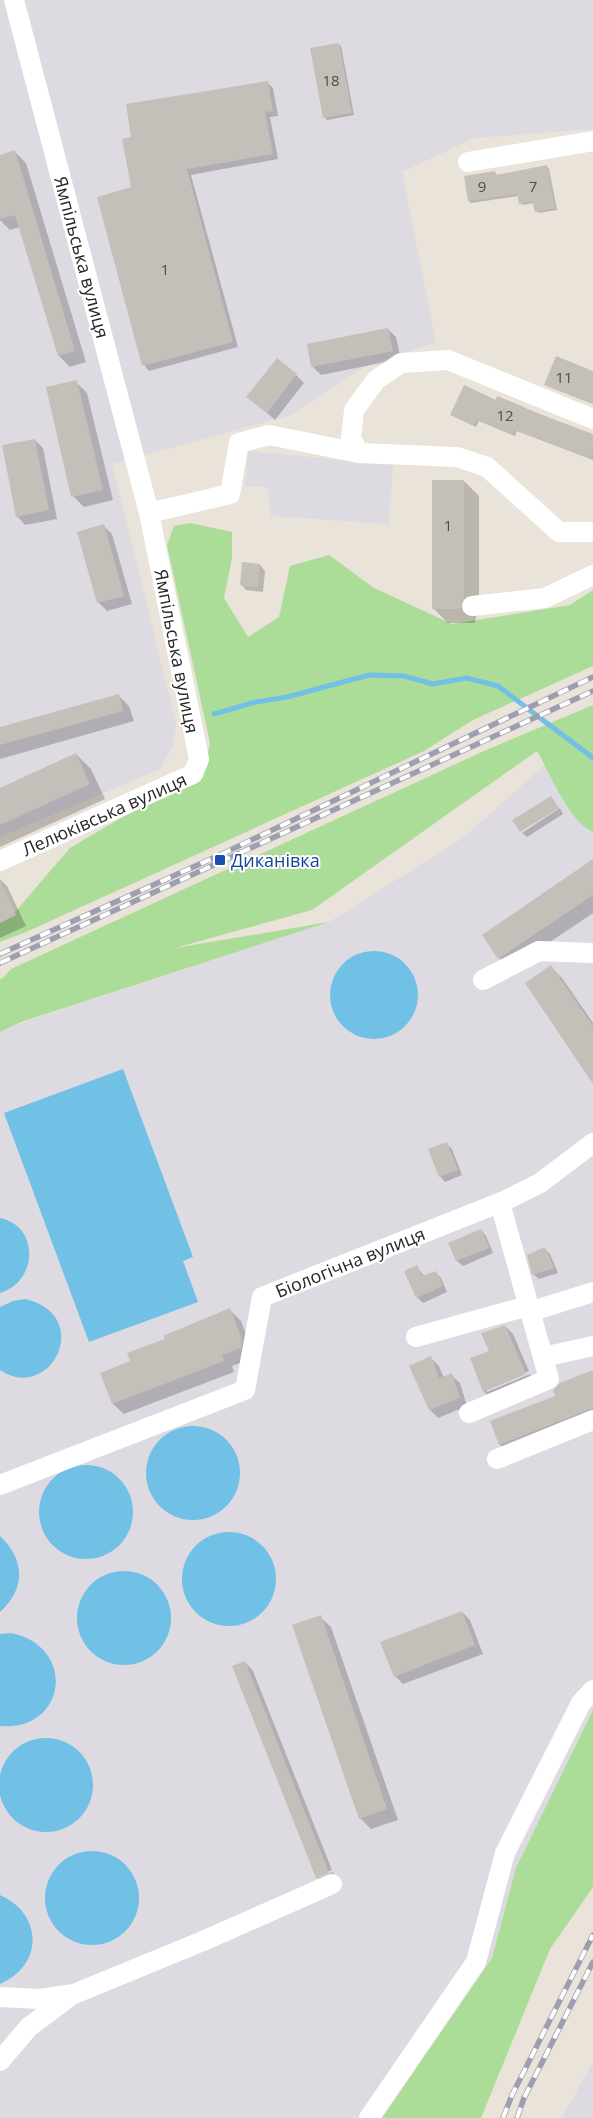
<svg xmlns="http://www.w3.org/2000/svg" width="593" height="2118" viewBox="0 0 593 2118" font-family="'Open Sans',sans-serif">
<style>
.industrial{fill:#dddae2}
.green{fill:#acdd98}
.water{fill:#71c0e6}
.shadow{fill:#0003}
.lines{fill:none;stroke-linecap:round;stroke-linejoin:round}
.stream{stroke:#71c0e6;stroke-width:5}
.building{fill:#c4c0b9}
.minor{stroke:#fff;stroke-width:20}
.rail-casing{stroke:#9d9fb1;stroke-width:5.5}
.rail{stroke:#fff;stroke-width:4;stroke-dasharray:11;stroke-linecap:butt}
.transit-dot{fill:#1a4fb4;stroke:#fff;stroke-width:2}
.labels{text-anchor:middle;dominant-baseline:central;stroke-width:4;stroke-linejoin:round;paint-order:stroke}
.number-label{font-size:15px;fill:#4e4d4c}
.street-label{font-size:18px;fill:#272727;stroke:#fff}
.transit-label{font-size:18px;fill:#164399;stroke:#fff;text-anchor:start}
</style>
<rect width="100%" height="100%" fill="#e9e3d9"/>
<path class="industrial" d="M0,0H593V129L474,138L402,172L436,342L364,367L291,415L112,464L176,723L173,746L160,769L0,837Z
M248,451L393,465L389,524L271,516L268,487L245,486Z
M593,742V1710L516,1868L492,1958L379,2118H0V1030L329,922L463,838L549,761Z
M593,2062V2118H562Z"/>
<path class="green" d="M190,523L232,532V558L224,598L248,637L279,617L290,566L329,555L374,588L452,624L570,605L593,590V666L473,720L424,751L26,932L0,942V920L15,912L70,848L204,769L210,743L167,545L174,526Z
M593,705V832C569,822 550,773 537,751L312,910L175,948L329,922L21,1022L0,1032V979L3,978L11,969L484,751Z
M593,1710V1887L550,1949L481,2118H382L492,1958L516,1868Z"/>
<path class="water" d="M330 995a44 44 0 1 1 88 0a44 44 0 1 1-88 0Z
M123,1069L193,1257L183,1261L198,1302L89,1342L4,1113Z
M0,1218C40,1226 38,1282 0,1293Z
M25,1299C95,1315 51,1404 0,1370V1307L13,1301Z
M146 1473a47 47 0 1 1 94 0a47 47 0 1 1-94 0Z
M39 1512a47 47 0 1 1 94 0a47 47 0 1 1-94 0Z
M182 1579a47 47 0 1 1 94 0a47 47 0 1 1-94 0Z
M0,1536C25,1560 26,1588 0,1612Z
M77 1618a47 47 0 1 1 94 0a47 47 0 1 1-94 0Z
M11,1633C78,1647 66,1732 0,1726V1634Z
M-1 1785a47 47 0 1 1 94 0a47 47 0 1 1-94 0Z
M45 1898a47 47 0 1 1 94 0a47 47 0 1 1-94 0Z
M0,1895C43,1914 44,1965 0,1984Z"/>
<path class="shadow" d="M338,44L341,46L354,115L327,120L325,117Z
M267,82L273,88L278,116L270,117L278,159L191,175L238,347L149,371L144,365L133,188Z
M15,152L26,163L86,362L70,367L59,356L20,227L10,230L0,220V156Z
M547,167L549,169L557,210L538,213L534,203L522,205L519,196L471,203L469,201L495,173L497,175Z
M388,329L396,337L401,359L321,375L312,366Z
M593,373V404L545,385Z
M296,375L304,383L275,420L248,397Z
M76,382L87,393L113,500L84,507L73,496Z
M498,397L593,436V460L517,431L515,436L479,421L476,427L452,415L496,401Z
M35,440L43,448L57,519L25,525L17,516Z
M464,481L479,496V613L476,617L475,623H448L433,608Z
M104,526L112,534L132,604L107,611L99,603L79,532Z
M260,565L265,571L263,592L246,590L241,584Z
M118,695L129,706L134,721L0,759V729Z
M76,754L91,769L105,799L0,847V789Z
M560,808L563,814L527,837L522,833Z
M593,861V913L510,969L499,958Z
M0,879L7,886L26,926L0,938Z
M551,967L562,978L593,1023V1081Z
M446,1143L452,1149L462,1175L445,1182L440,1176Z
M481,1230L486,1236L493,1253L463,1266L457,1261L450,1244Z
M545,1249L550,1254L558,1273L539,1279L533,1274Z
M417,1267L425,1277L435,1272L441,1278L447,1292L423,1303L417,1297Z
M230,1310L241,1321L253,1351L251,1359L232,1366L234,1372L124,1414L113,1404L132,1362Z
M505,1326L513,1334L529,1371L487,1389V1392L530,1374L534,1382L493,1400L484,1392L472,1359L490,1351Z
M431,1358L439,1366L444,1378L451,1375L460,1383L467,1406L438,1418L430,1410Z
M593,1374V1419L509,1453L500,1445L491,1422L557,1397Z
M462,1612L470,1620L483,1654L403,1684L395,1676Z
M320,1617L331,1627L398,1820L371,1829L360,1818Z
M245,1662L253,1671L332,1870L319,1875V1878L333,1872L337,1881L325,1886L317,1877Z"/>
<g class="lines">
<path class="stream" d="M214,714L256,702L287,697L369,675L404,676L433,684L467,678L498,686L593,758"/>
</g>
<path class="building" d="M339,43L352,113L323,118L310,48Z
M268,81L273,111L265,112L273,154L187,169L233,342L142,366L97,197L131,187L122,139L131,137L126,104Z
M15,150L75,351L58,356L15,215L0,219V155Z
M547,165L555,208L535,212L532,201L519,204L517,194L468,201L464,176L495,171L496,175Z
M388,328L393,351L311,367L307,344Z
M556,356L593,371V404L544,385Z
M277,358L297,374L267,413L246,397Z
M77,380L103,490L71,497L46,387Z
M464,385L496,400L497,396L524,407L523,408L593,434V450L590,458L514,430L512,434L477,419L474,426L450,415Z
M35,439L49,510L16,517L2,445Z
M432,480H464V597L461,602V609H432Z
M104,524L124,596L97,603L77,532Z
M242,562L260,564L258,587L240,585Z
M119,694L123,711L0,745V727Z
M76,753L90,784L0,825V788Z
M551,796L559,808L520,832L512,820Z
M593,859V895L498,959L482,935Z
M0,881L16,915L0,923Z
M551,965L593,1026V1084L525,983Z
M447,1142L458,1170L439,1177L428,1149Z
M481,1229L489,1248L456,1261L448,1243Z
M545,1247L554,1268L532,1275L527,1255Z
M417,1265L422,1276L436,1271L443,1286L416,1298L404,1271Z
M230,1308L242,1339L241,1348L222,1355L224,1361L112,1404L100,1373L130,1361L127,1353L165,1339L163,1336Z
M505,1325L526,1374L483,1392L470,1358L489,1351L481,1333Z
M431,1356L439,1378L452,1373L460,1398L429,1410L409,1366Z
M593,1370V1408L499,1445L490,1421L555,1396L553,1390L560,1383Z
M462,1611L475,1645L394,1677L380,1642Z
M321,1615L387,1809L359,1819L292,1625Z
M245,1661L329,1873L316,1878L232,1666Z"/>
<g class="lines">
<path class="minor" d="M468,162L593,141
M359,453L351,438L354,410L376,380L401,363L448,360L593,419
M149,513L230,494L239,443L269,435L359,453L457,457L487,467L559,532H593
M472,606L545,598L593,575
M0,861L193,774L199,759L149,513L14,0
M483,980L539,951L593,953
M529,1312L593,1292
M416,1337L528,1306
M543,1357L593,1346
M469,1413L549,1379L500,1203
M497,1459L593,1420
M0,1485L245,1390L262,1297L504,1201L540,1183L593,1143
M0,1997L40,1999L74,1994L203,1941L332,1884
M0,2061L29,2027L69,1997
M369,2118L476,1962L505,1853L581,1703L593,1690"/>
<g class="rail-casing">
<path id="rail" d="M0,954L222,854L593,677
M0,963L593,691
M503,2118L512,2095L593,1935
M517,2118L524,2098L593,1962"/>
</g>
<use href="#rail" class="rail"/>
</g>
<rect class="transit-dot" x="214" y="854" width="12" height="12" rx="2.5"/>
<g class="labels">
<g class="number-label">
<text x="331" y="80">18</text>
<text x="482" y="186">9</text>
<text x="533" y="186">7</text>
<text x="165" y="269">1</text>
<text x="564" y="377">11</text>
<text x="505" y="415">12</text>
<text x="448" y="525">1</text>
</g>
<g class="street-label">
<text transform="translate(82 257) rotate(75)">Ямпільська вулиця</text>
<text transform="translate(177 651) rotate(79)">Ямпільська вулиця</text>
<text transform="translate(104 814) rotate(-24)">Лелюківська вулиця</text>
<text transform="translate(350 1262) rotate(-22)">Біологічна вулиця</text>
</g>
<g class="transit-label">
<text x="231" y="860">Диканівка</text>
</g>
</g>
</svg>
